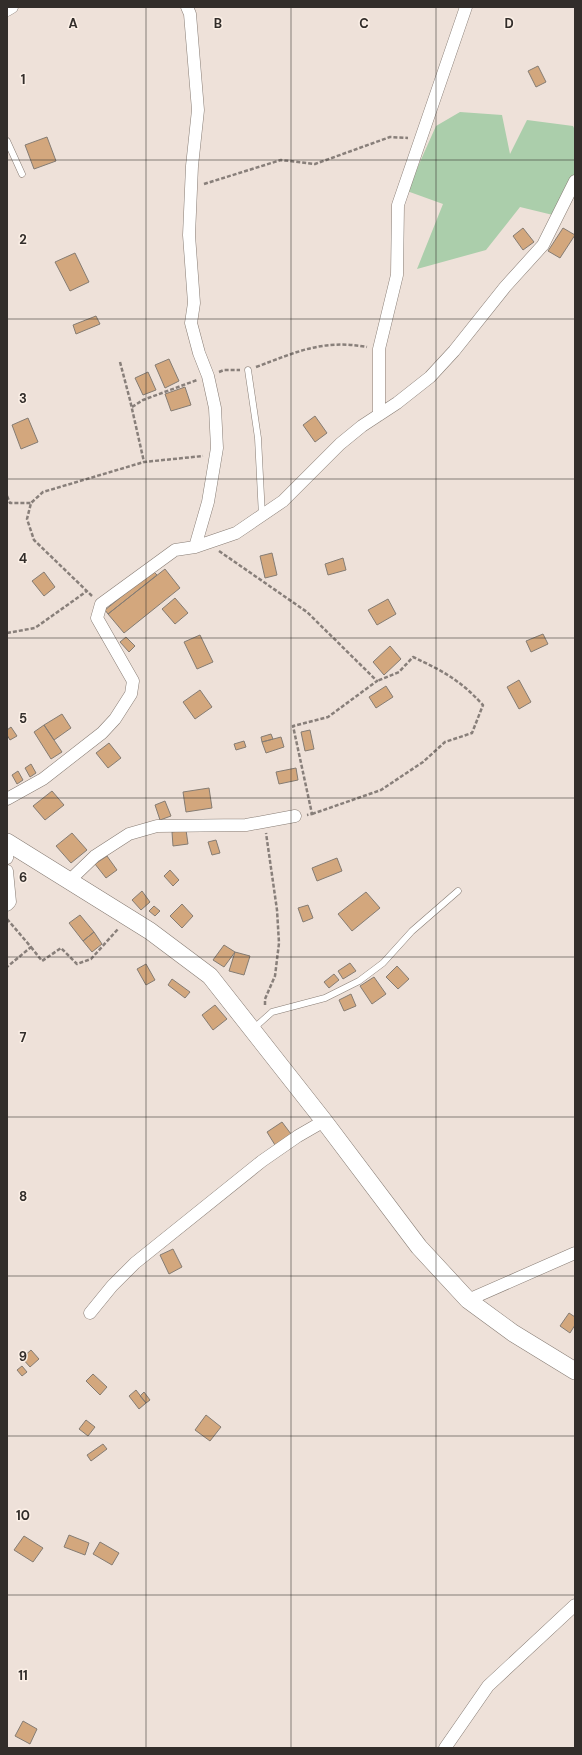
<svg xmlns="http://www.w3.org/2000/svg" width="582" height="1755" viewBox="0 0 582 1755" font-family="'DM Sans',sans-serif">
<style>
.green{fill:#abceab}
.building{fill:#d3a77d;stroke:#857c73}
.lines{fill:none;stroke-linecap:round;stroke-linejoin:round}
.lane-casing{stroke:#877c74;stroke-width:7}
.street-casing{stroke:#877c74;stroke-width:13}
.secondary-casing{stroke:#877c74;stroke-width:18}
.path{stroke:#887f7a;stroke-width:2.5;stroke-dasharray:4 2;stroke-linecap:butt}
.lane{stroke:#fff;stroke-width:6}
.street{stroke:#fff;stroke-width:12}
.secondary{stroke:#fff;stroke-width:17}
.grid{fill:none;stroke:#322d2a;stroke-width:1;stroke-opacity:0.55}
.grid-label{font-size:13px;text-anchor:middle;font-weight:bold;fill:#322d2a;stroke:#fbefe6;stroke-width:3;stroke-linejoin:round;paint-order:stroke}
</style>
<rect width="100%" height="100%" fill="#eee1d9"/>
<path class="green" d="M460,112L502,115L510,154L527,120L573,126L575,130V179L557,216L520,207L486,250L417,269L443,204L407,191L436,126Z"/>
<path class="building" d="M538,66L546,82L536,87L528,71Z
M47,137L56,161L34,169L25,145Z
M523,228L534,242L523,250L513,236Z
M563,228L575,235L560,258L548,251Z
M75,253L89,282L70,291L55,262Z
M96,316L100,324L76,334L73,325Z
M169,359L179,381L165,388L155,365Z
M148,372L156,390L143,395L135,378Z
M185,387L191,405L171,411L165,394Z
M315,416L327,433L315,442L303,425Z
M28,418L38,442L21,449L12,425Z
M272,553L277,575L265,578L260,556Z
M343,558L346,570L328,575L325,564Z
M165,569L180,588L124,633L108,614Z
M153,571L157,575L108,614L105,610Z
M44,572L55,587L44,596L32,581Z
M175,598L188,613L175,624L162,609Z
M388,599L396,614L377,625L368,610Z
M543,634L548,644L531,652L526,641Z
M200,635L213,662L197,669L184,642Z
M126,637L135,646L129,652L120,642Z
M390,646L401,659L384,675L373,662Z
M519,680L531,702L519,709L507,687Z
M386,686L393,697L376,708L369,697Z
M200,690L212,707L195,719L183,702Z
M62,714L71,728L54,740L44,725Z
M44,725L62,752L51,759L34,732Z
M11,727L17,736L10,740L7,735V730Z
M310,730L314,749L305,751L301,732Z
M271,734L273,739L262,742L261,737Z
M281,737L284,747L266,753L262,742Z
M244,741L246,747L236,750L234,744Z
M109,743L121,758L108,768L96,753Z
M31,764L36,773L30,777L25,768Z
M296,768L298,780L279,784L276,772Z
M18,771L23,780L17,784L12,775Z
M209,788L212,808L186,812L183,792Z
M52,791L64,805L45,820L33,806Z
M165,801L171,816L160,820L155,805Z
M186,830L188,844L173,846L172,832Z
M72,833L87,850L71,863L56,846Z
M216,840L220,853L212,855L208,842Z
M107,856L117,870L106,878L95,864Z
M337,858L342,871L317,881L312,868Z
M170,870L179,880L173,886L164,876Z
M142,891L150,902L141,910L132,900Z
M366,892L380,908L352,931L338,914Z
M182,904L193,916L182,928L170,916Z
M308,905L313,918L303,922L298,908Z
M154,906L160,911L155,916L149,911Z
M80,915L94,932L83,941L69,923Z
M94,932L102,944L92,952L83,941Z
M224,945L235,952L224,967L213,960Z
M235,952L250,956L244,975L229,971Z
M350,963L356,971L343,979L338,971Z
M146,964L155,980L146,985L137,969Z
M397,966L409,979L398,989L386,977Z
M334,974L339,980L329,988L324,982Z
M374,977L386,994L372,1004L360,986Z
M172,979L190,992L185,998L168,985Z
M351,994L356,1006L344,1011L339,1000Z
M215,1005L227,1019L213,1030L202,1015Z
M282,1122L291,1134L275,1145L267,1132Z
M173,1249L182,1267L169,1274L160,1255Z
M569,1313L575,1317V1325L570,1333L560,1326Z
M31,1350L39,1359L30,1367L22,1358Z
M22,1366L27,1372L22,1376L17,1370Z
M93,1374L107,1387L100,1395L86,1381Z
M136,1390L146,1403L139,1409L129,1396Z
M144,1392L150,1400L146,1403L140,1396Z
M206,1415L221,1427L210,1441L195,1430Z
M86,1420L95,1427L88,1436L79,1429Z
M103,1444L107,1449L91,1461L87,1455Z
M69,1535L89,1543L85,1555L64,1547Z
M24,1536L43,1548L33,1562L14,1550Z
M100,1542L119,1553L112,1565L93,1554Z
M23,1721L37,1729L30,1744L15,1736Z"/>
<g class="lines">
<g class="lane-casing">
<path id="lane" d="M7,141L22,174
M248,370L258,438L262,516
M253,1029L272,1012L325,998L359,981L383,963L412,931L458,891"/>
</g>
<g class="street-casing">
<path id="street" d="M187,7L190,14L198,110L192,166L189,235L194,303L191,323L199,353L208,376L215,408L217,448L208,502L195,547
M7,10L12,7
M379,415V349L397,275L398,205L466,7
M7,799L43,779L102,733L115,719L131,694L133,681L97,618L101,604L175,550L195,547L236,533L283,501L340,444L362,426L397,403L430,377L454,351L505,287L543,245L575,181
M7,858L9,843
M7,871L10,902L7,905
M69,881L95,856L129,834L157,826L246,825L295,816
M468,1300L575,1253
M90,1313L112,1286L135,1263L262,1161L298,1136L324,1121
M445,1748L488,1686L575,1605"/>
</g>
<g class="secondary-casing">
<path id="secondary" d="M7,842L150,931L210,976L324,1121L419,1247L468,1300L513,1333L575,1371"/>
</g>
<path class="path" d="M204,184L281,160L315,164L390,137L408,138
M120,362L130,400L144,462
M256,367C297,352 322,339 367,347
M219,372L224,370H240
M132,407L143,400L197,380
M7,496L10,503H31
M219,551L307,612L377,681L328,717L293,726L312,814L307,815
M92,596L34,540L27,519L31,503L43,492L144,462L203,456
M7,633L35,628L87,591
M312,814L381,790L423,762L445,742L472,733L483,705C460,680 443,671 413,657L399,672L377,681
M7,919L31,947L7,967
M31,947L42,961L61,948L77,964L91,959L118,929
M265,1005V999L275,976L279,943L277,910L266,833"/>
<use href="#lane" class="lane"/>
<use href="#street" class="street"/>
<use href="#secondary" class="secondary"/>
</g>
<path class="grid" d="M146,7V1748M291,7V1748M436,7V1748M7,160H575M7,319H575M7,479H575M7,638H575M7,798H575M7,957H575M7,1117H575M7,1276H575M7,1436H575M7,1595H575"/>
<g class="grid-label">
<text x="73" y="28">A</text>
<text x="218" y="28">B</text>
<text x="364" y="28">C</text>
<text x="509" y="28">D</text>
<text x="23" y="84">1</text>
<text x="23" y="244">2</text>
<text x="23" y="403">3</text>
<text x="23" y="563">4</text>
<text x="23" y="723">5</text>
<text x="23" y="882">6</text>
<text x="23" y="1042">7</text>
<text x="23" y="1201">8</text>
<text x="23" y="1361">9</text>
<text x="23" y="1520">10</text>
<text x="23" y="1680">11</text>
</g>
<rect width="582" height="1755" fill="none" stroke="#322d2a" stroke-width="16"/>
</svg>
